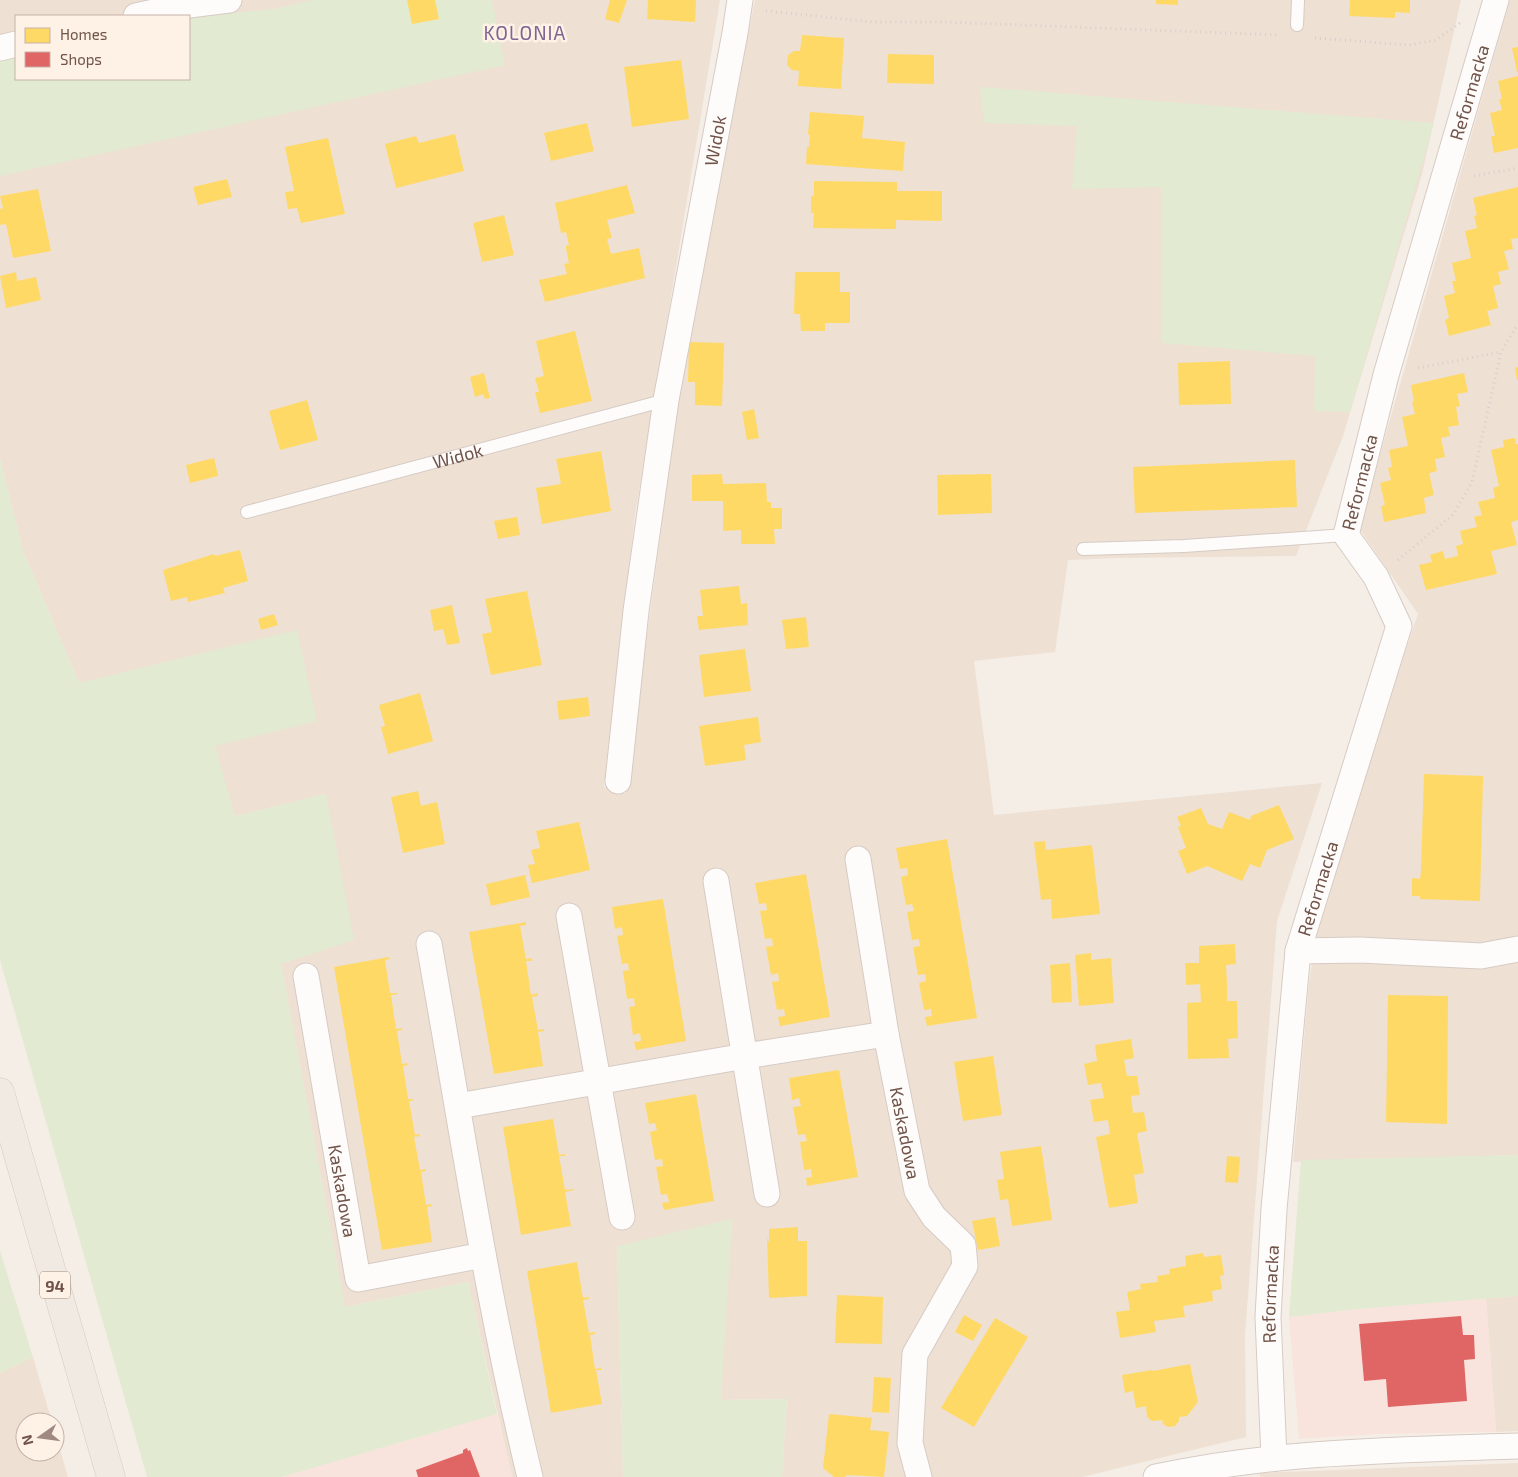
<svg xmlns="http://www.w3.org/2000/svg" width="1518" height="1477" viewBox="0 0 1518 1477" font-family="'Exo 2',sans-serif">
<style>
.residential{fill:#eee0d3;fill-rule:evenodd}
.commercial{fill:#f8e4dc}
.green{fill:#e2ead1}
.homes{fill:#ffd966}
.shops{fill:#e06666}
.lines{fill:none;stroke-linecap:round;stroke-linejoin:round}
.lane-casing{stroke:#d6cbc4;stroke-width:14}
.street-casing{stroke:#d6cbc4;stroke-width:27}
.primary-casing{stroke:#d3c9c4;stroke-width:29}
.path{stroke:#d8cfcc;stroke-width:3;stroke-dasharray:1 4;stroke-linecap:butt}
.lane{stroke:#fefcfb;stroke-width:12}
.street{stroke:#fefcfb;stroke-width:25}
.primary{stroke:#f0eae3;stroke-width:28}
.labels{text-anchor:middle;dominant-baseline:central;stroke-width:5;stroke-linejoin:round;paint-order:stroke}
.shield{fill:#fef2e6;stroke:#9b8378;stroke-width:1}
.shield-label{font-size:16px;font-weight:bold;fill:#705349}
.street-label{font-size:18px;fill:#705349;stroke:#fef2e6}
.neighbourhood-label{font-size:19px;letter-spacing:1px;fill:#7f6593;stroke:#fef2e6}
</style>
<rect width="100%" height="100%" fill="#f5eee6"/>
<path class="residential" d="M0,0H720L635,515L604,787L625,793L626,792L688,330L755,0H1461L1422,174L1343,436L1296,556L1116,558L1068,560L1055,652L974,661L994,815L1322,783L1277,921L1245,1335L1246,1437L1082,1477H782L787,1399L720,1400L732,1220L617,1247L623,1477H512L468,1282L345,1307L281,964L326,794L235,816L79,683L23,551L0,459ZM16,16H189V79H16Z
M1510,0H1518V1155L1293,1162L1309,983L1317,930L1366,768L1418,614L1359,528Z
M1518,1296V1431L1496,1432L1486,1298Z
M33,1357L52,1422H25V1452H55V1433L68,1477H0V1373Z
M1518,1463V1477H1260V1473Z"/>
<path class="commercial" d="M1486,1298L1496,1432L1377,1434L1299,1439L1289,1317L1358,1309Z
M497,1414L512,1477H282Z"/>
<path class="green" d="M313,0H492L505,65L0,176V54L16,51V79H189V17L274,9Z
M980,87L1434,123L1350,412L1314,411L1315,356L1161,343V187L1072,189L1077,126L984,123Z
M0,459L23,551L79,683L297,630L317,721L215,746L235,816L326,794L354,940L281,964L345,1307L468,1282L497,1414L282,1477H147L0,960Z
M1518,1155V1296L1358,1309L1289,1317L1301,1160Z
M732,1219L721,1400L787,1399L782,1477H623L617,1246Z
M0,1251L33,1357L0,1373Z"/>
<path class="homes" d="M407,0H435L439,19L412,24Z
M610,0H627L619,23L605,19Z
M648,0H696L695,22L647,19Z
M1156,0H1178V5L1156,4Z
M1350,0H1410V13L1395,12V18L1349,16Z
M802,35L844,38L841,89L798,86L799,71L792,70L787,65L788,55L794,51H800Z
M1518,47V72H1517L1512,48Z
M888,54L934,55V84L887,83Z
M681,60L689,119L632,127L624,67Z
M1518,76V148L1494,153L1491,136H1495L1490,113L1502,110L1499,99H1502L1498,81Z
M810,112L864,116L862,138L905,142L903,171L806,164L807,147H809L810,135L808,134Z
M587,123L594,151L551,161L544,133Z
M455,134L464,171L396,188L385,144L416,136L419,143Z
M328,138L345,214L301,223L297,208L288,209L285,192L294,191L285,147Z
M227,179L232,197L198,205L193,187Z
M814,181L897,182V191H942V221L896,220V229L813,228L814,213H811V196H814Z
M627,185L635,213L607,220L612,238L607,239L611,254L639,248L645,278L545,302L539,280L567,274L564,264L569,263L566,248V246L569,245L566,232L561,233L555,203Z
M1518,187V238L1511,239L1513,249L1504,251L1509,269L1498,272L1501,284L1493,286L1498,308L1487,311L1491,325L1449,336L1445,320L1449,318L1444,296L1455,293L1452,281H1456L1452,263L1471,258L1465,231L1477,228L1474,216L1477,215L1473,198Z
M38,189L51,251L13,258L6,224L0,225V209L3,208L0,196Z
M504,215L514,255L482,262L473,223Z
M16,272L17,281L36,277L41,300L6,308L0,276Z
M795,272H840V292H850V323H825V331H801L800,314H794Z
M575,331L592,401L540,413L535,392H539L535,378L544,376L536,341Z
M689,342L724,343L722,406L695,405V382H688Z
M1230,361L1231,404L1179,405L1178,363Z
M1518,367V380H1517L1515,368Z
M484,373L490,398L485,399L483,394L475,397L470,377Z
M1464,373L1468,392L1457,394L1460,406L1456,407L1459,425L1448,427L1450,436L1441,438L1445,457L1435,459L1437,471L1429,473L1434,495L1424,498L1426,513L1384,522L1381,506L1385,505L1380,483L1391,480L1388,468L1392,467L1389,450L1408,446L1402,417L1415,414L1412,402H1414L1411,385Z
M307,400L318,440L280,450L269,411Z
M754,409L759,438L747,440L742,412Z
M1515,438L1516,444H1518V520L1511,522L1517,545L1491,551L1497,574L1426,590L1419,565L1432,562L1430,555L1443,551L1445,559L1458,556L1456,546L1463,544L1460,531L1477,527L1474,517L1482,515L1478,502L1495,498L1493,488L1499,486L1491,450L1504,447L1503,440Z
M601,451L611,511L542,524L536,488L561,484L556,459Z
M214,458L218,476L190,483L186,465Z
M1295,460L1297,507L1135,513L1133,467Z
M722,474L723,484L766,483L767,502H771V508H782V529H774L775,544H741V530L723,531V501H692V475Z
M991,474L992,513L938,515L937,475Z
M517,517L520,535L498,539L494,521Z
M240,550L248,581L223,588L225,593L188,602L187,597L171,601L163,570L214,554L215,556Z
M739,586L741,604L747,603L748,625L699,630L697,616H703L700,590Z
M527,591L542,665L491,675L482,634L492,632L485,599Z
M452,605L460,643L447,645L443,629L434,631L430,610Z
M274,614L278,625L261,630L258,619Z
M806,617L809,647L786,649L782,620Z
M745,649L751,691L704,697L699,655Z
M420,693L433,741L388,754L381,727L385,726L379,705Z
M588,697L590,716L559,720L557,701Z
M758,717L761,742L744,745L746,760L705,766L699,726Z
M1424,774L1483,776L1480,901L1420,899V896H1412V878L1420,879L1421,870Z
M418,791L421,806L437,802L445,844L403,853L391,797Z
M1279,805L1294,839L1267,850L1260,868L1250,864L1242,881L1207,866L1187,874L1178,851L1186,848L1178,827L1181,826L1177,817L1201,808L1208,824L1222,829L1229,812L1250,820L1251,816Z
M579,822L590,870L532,883L528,865L535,864L531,850L540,848L536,831Z
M947,839L977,1018L927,1026L925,1017L932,1016L931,1009L924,1010L919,983L926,981L925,974L918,975L913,947L920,946L919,939L912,940L907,912L914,911L912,904L906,905L901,877L908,875L907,868L900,869L896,848Z
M1045,841L1046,850L1092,845L1100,914L1052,919L1051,899L1041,900L1034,842Z
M806,874L830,1017L780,1026L778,1017L785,1016L784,1009L777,1010L772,982L779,981L778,973L771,975L766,947L773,946L772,938L765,939L760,911L767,910L766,903L759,904L755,883Z
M525,875L530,897L491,906L486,884Z
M663,899L686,1041L636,1050L634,1042L641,1041L640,1033L633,1035L629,1007L635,1006L634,998L627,999L623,971L629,970L628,963L622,964L617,936L623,935L622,927L615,929L612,907Z
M526,922V925L520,926L526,959L531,958L532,961H526L531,995L538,993V996L532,997L538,1030L544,1029V1031L538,1032L543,1066L494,1074L469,932Z
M1235,944L1236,964L1226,965L1227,983V1001H1237L1238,1038L1228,1039L1229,1058L1188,1059L1187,1003L1201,1002L1200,984L1186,985L1185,963H1199V946Z
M1091,953V960L1111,958L1114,1003L1079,1006L1075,955Z
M389,957L390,959L385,960L390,993H398V994L391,995L396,1029L402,1028V1030L397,1031L402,1064L407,1063L408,1065L403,1066L408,1099H413L414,1100L409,1101L415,1135L419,1134L420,1136L414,1137L420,1170L425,1169L426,1171L421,1172L426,1205L431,1204L432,1206L427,1207L432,1242L382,1250L334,967Z
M1070,963L1072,1002L1052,1003L1050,965Z
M1388,995L1448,996L1447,1124L1386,1122Z
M1131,1039L1134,1058L1124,1060L1127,1076H1137L1140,1095L1131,1096L1133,1113L1144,1112L1147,1131L1137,1133L1144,1173L1134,1175L1138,1203L1109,1208L1096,1137L1110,1134L1108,1120L1094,1122L1090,1100L1104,1098L1101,1083L1088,1085L1084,1064L1097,1061L1095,1045Z
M993,1056L1002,1115L963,1121L954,1062Z
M839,1070L858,1177L807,1186L806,1178L812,1177L811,1169L804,1170L800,1142L807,1141L805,1134L798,1135L793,1107L801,1106L799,1098L792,1100L789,1078Z
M696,1094L714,1201L664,1210L662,1203L669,1202L667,1194L661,1195L656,1167L663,1166L662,1159L655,1160L650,1132L657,1130L655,1123L649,1124L645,1103Z
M553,1119L559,1155L565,1154V1156H559L565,1190L574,1189V1190L565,1192L571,1226L521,1235L503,1127Z
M1041,1146L1052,1220L1012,1226L1008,1199L1000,1200L997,1180L1004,1179L1000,1152Z
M1227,1156L1240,1157L1238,1183L1225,1182Z
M995,1217L1000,1246L978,1250L972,1221Z
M798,1227V1241H807V1296L769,1298L767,1237L769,1243V1229Z
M1203,1253L1204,1257L1221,1255L1224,1275L1220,1276L1222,1289L1212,1291L1213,1301L1183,1306L1185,1317L1154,1321L1156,1332L1120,1338L1116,1312L1130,1310L1127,1292L1141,1289L1140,1284L1158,1282L1157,1276L1170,1274L1169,1269L1186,1266L1185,1256Z
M577,1262L583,1298L589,1297V1299L583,1300L589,1333L595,1332V1334L590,1335L595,1369L601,1368V1370H596L602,1404L551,1413L527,1271Z
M837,1295L883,1297L882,1344L835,1343Z
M964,1315L982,1325L973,1341L955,1332Z
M995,1318L1028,1337L974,1427L941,1408Z
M1190,1364L1198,1402L1187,1416L1179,1417V1421L1175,1426L1168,1427L1163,1424L1162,1420L1152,1421L1147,1417L1146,1406L1136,1408L1133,1391L1125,1393L1122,1375L1152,1370L1153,1371Z
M874,1377L891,1378L889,1413L872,1412Z
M829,1414L872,1418L870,1430L889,1432L884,1477L847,1475L845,1477H834L823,1468Z"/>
<path class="shops" d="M1461,1316L1463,1335H1474L1475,1359L1464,1360L1467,1401L1388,1407L1386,1379L1364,1381L1359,1324Z
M467,1448L468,1451L470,1450L480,1477H418L416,1470L463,1453V1450Z"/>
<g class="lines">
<g class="lane-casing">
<g id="lane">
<path d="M1297,25L1298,0"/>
<path id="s1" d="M247,512L666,400"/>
<path d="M1083,549L1184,546L1346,535"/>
</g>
</g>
<g class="street-casing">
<g id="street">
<path d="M136,16L181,6L229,0"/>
<path d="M0,48L16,44"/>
<path id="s2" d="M618,781L636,611L666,400L735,33L740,0"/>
<path id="s3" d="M858,859L886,1034L917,1191L934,1217L963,1245L965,1266L915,1354L910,1443L919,1477"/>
<path d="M716,881L767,1194"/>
<path d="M569,916L622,1217"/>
<path d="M429,944C461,1122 487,1301 530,1477"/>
<path d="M1298,951L1360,950L1481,956L1518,949"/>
<path id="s4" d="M306,976L358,1279L483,1255"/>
<path d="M458,1106L745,1056L886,1034"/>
<path id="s5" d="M1274,1458L1268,1317L1274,1209L1298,951L1399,626L1376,577L1346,535L1386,375L1496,0"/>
<path d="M1156,1477C1275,1451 1397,1450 1518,1446"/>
</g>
</g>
<g class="primary-casing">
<path id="primary" d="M0,1092L111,1477"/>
</g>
<path class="path" d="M766,11L873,22H945L1279,35
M1315,38L1409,45L1436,40L1460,23
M1474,176L1518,168
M1418,368L1501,352
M1398,560L1454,514L1472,482L1501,352L1518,324"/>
<use href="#lane" class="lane"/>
<use href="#street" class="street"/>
<use href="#primary" class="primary"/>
</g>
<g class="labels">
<rect class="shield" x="40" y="1271.5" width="30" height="27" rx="4"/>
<g class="shield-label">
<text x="55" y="1285">94</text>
</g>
<g class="street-label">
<text stroke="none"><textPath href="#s5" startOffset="1414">Reformacka</textPath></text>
<text stroke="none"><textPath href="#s2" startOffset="648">Widok</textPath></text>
<text stroke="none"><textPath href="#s1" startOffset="218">Widok</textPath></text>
<text stroke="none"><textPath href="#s5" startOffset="1009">Reformacka</textPath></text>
<text stroke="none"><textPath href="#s5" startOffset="574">Reformacka</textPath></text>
<text stroke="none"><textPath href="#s3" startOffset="278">Kaskadowa</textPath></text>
<text stroke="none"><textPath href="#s4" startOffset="218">Kaskadowa</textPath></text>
<text stroke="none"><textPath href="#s5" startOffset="164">Reformacka</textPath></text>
</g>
<g class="neighbourhood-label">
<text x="525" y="32">KOLONIA</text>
</g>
</g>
<rect x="15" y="15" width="175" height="65" fill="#fef2e6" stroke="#c5b2a7"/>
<rect x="25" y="28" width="25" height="15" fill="#ffd966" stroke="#c5b2a7"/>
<text x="60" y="40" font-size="15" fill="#705349">Homes</text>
<rect x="25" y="52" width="25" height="15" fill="#e06666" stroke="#c5b2a7"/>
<text x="60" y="65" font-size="15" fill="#705349">Shops</text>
<g transform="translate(40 1437) rotate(256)"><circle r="24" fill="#fef2e6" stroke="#c5b2a7"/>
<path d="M0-4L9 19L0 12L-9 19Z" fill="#9f8980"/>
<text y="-8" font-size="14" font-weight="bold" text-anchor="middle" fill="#705349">N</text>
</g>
</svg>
